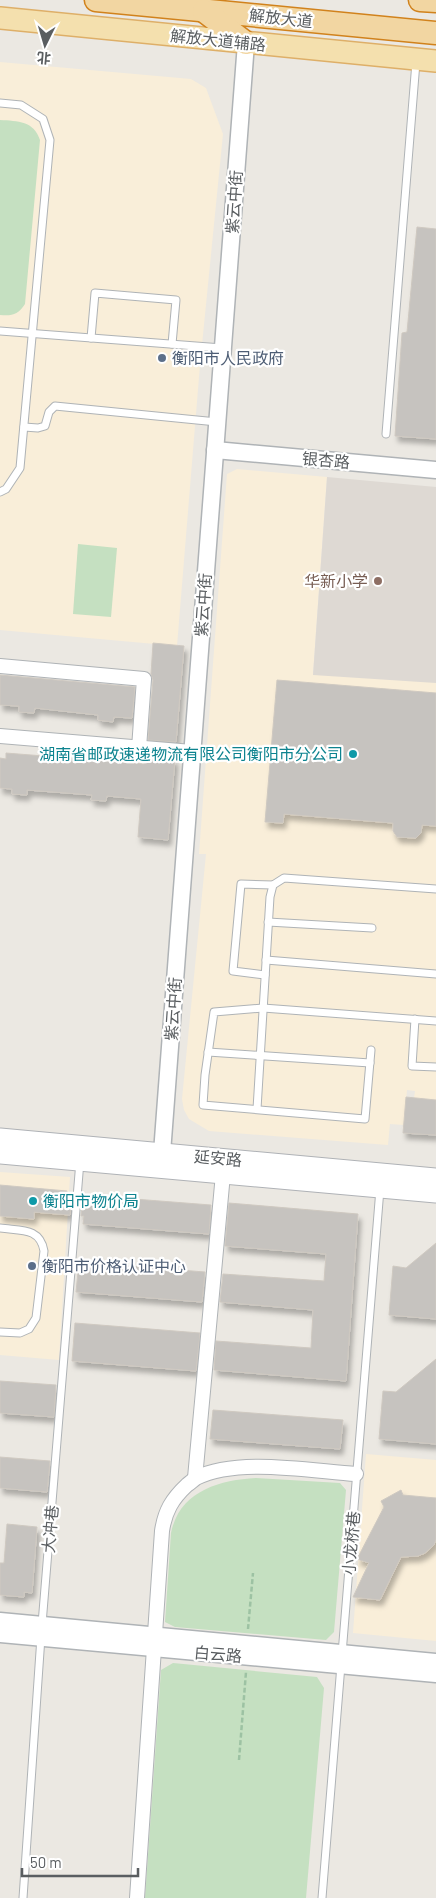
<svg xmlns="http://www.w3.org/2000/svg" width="436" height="1898" viewBox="0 0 436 1898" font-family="Barlow,'Noto Sans SC',sans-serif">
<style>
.commercial{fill:#f9eed9}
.education{fill:#ded9d3}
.green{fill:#c5e0c1}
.building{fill:#c6c3bf;stroke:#cfc9c1;filter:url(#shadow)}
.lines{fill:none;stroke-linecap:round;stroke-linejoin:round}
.service-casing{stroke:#afb3b6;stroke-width:9}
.minor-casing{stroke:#afb3b6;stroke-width:16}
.tertiary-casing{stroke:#afb3b6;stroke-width:19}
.secondary-casing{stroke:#afb2b6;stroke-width:21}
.primary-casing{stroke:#deaf68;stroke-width:24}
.trunk-casing{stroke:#d1821c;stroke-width:25}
.path{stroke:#9dc2a3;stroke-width:2.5;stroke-dasharray:5 2.5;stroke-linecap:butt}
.service{stroke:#fff;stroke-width:7}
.minor{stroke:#fff;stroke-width:14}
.tertiary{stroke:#fff;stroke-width:16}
.secondary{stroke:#fff;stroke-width:19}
.primary{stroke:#f4e0ae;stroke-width:21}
.trunk{stroke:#f2d6a2;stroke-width:22}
.service-dot{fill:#5c6f8a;stroke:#fff;stroke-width:2}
.education-dot{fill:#8d6e63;stroke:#fff;stroke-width:2}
.culture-dot{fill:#0f9aa8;stroke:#fff;stroke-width:2}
.labels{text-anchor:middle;stroke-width:4.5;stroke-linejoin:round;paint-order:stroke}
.street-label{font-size:16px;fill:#5a5e61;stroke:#fff}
.service-label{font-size:16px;fill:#4e5e75;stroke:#fff;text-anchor:start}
.education-label{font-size:16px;fill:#785e54;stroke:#fff;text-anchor:end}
.culture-label{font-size:16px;fill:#0d838f;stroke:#fff;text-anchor:end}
</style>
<defs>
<filter id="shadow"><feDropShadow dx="3" dy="5.5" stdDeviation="2.5" flood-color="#0004"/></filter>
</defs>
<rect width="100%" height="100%" fill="#ebe8e2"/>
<g class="commercial">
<path d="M0,62L191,79L206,88L223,134L200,365L177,646L0,630Z"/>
<path d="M237,469L327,477L313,674L436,682V1100L414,1098L415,1091L407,1090L404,1125L390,1124L388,1145L209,1131L189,1119L184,1110L182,1099L206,854H199L227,474Z"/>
<path d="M0,1172L70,1177L59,1360L0,1355Z"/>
<path d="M366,1454L436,1460V1641L353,1633Z"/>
</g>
<path class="education" d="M327,477L436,487V683L313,675Z"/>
<g class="green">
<path d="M0,120C18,121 34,121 40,140L25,304C18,315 12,316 0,315Z"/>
<path d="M78,544L117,548L111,617L73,614Z"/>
<path d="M256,1478L340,1483L346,1490L334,1632L326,1640L175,1627L165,1622L171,1533C179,1492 218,1480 256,1478Z"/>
<path d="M173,1663L317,1677L324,1688L306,1898H145L161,1670Z"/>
</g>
<g class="building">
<path d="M417,227L436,229V439L395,436L402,333L407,332Z"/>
<path d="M153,643L184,646L176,742L148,740L153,680L151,674Z"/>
<path d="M0,675L135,687L132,718L114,717L113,722L98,720V715L35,708L34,713L19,712V706L0,705Z"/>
<path d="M277,680L436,693V826L422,825L421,833L416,838L397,837L393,831V823L284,814L283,823L265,822Z"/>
<path d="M6,753L144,764V757L175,759L168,840L138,837L141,799L107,796L106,801L91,800L92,795L27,790V795L12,794V789L0,788V758L6,759Z"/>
<path d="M406,1097L436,1100V1135L403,1133Z"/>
<path d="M0,1185L67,1191V1193L72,1194L70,1215L34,1212V1219L0,1216Z"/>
<path d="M83,1195L211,1205L209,1234L83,1224L84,1216H81Z"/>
<path d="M229,1203L358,1214L346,1381L214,1370L216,1341L311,1348L313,1310L220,1302L223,1274L324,1281L326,1254L225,1246Z"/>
<path d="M436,1243V1319L389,1315L393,1266L406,1268Z"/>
<path d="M79,1262L205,1272L202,1302L76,1292Z"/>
<path d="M75,1323L200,1333L196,1371L72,1361Z"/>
<path d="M436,1359V1444L379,1439L383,1391L396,1392Z"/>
<path d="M0,1381L56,1385L54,1417L0,1413Z"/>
<path d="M213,1410L343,1420L340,1449L210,1439Z"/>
<path d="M0,1457L50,1461L47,1492L0,1488Z"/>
<path d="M401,1490L403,1495L436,1498V1539L434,1545L425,1553L418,1556L401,1557L380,1600L353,1597L369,1563L357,1559L384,1507L381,1501Z"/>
<path d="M7,1524L37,1527L32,1593L24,1592V1597L0,1595V1563H4Z"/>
</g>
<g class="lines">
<g class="service-casing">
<g id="service">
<path d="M0,103L21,105L43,119L50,140L20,468L6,489L0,492"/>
<path d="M0,331L222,348"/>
<path d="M91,338L95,293L176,300L172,344"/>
<path d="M24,427L38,428L45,426L49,412L55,406L217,422"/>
<path d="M386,434L416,62"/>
<path d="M268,922L372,928"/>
<path d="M266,960L436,974"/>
<path d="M265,975L233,971L241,884L273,885"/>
<path d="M415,1019L412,1066L436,1067"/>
<path d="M371,1050L365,1119L203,1105L205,1075L214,1012L263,1008L436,1021"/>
<path d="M208,1052L370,1063"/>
<path d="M257,1109L270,897L273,885L284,878L436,889"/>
<path d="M0,1228C20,1231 40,1227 44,1251L36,1318L29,1329L20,1333L0,1332"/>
<path d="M42,1624L80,1161"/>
<path d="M342,1654L380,1189"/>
<path d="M23,1898L41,1637"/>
<path d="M322,1898L341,1665"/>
</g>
</g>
<g class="minor-casing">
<g id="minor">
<path d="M0,666L144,679L139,748"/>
<path d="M0,736L192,752"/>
<path d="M195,1478L223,1174"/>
<path d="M137,1898L162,1531C165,1511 172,1499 187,1485C190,1483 193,1480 196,1478C237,1457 311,1471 356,1474"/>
</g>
</g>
<g class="tertiary-casing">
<g id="tertiary">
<path d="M215,450L436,470"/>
<path d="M161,1166L246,43"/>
<path d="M0,1621L436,1662"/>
<path d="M0,1634L436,1674"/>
</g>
</g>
<g class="secondary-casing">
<g id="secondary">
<path d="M0,1138L436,1178"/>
<path d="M0,1154L436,1193"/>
</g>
</g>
<g class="primary-casing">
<path id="primary" d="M0,18L436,61"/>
</g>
<g class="trunk-casing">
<g id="trunk">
<path d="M96,0L436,33"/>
<path d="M420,0L436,1"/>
<path d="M204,11L246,43"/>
</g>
</g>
<g class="path">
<path d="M248,1629L253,1573"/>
<path d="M239,1760L246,1672"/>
</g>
<use href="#service" class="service"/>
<use href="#minor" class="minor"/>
<use href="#tertiary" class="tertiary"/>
<use href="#secondary" class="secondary"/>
<use href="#primary" class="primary"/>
<use href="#trunk" class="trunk"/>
</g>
<g class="service-dot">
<circle cx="162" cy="358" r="5"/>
<circle cx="32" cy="1266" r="5"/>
</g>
<circle class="education-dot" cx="378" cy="581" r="5"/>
<g class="culture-dot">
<circle cx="353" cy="754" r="5"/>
<circle cx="33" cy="1201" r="5"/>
</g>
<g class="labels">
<g class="street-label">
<text transform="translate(281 18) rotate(6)" y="6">解放大道</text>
<text transform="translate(218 40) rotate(6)" y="6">解放大道辅路</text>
<text transform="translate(234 202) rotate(-86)" y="6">紫云中街</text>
<text transform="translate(326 460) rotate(5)" y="6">银杏路</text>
<text transform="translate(203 605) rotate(-86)" y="6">紫云中街</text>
<text transform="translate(173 1009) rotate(-86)" y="6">紫云中街</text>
<text transform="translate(218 1158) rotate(5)" y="6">延安路</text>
<text transform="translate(50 1529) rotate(-85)" y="6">大冲巷</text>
<text transform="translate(351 1543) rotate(-85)" y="6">小龙桥巷</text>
<text transform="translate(218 1654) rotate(5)" y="6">白云路</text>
</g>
<g class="service-label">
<text x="172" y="364">衡阳市人民政府</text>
<text x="42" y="1272">衡阳市价格认证中心</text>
</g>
<g class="education-label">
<text x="368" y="587">华新小学</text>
</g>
<g class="culture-label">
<text x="343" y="760">湖南省邮政速递物流有限公司衡阳市分公司</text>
<text x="43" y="1207" text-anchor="start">衡阳市物价局</text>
</g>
</g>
<g transform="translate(45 45) rotate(185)" stroke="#ffffff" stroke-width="4" paint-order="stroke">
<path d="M0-4L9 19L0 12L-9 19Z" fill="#5a5e61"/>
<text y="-8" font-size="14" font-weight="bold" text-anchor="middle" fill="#5a5e61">北</text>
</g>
<path d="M22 1868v8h116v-8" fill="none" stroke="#5a5e61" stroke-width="2.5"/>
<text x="30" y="1868" font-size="15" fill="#5a5e61" stroke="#ffffff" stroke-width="4" paint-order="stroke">50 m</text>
</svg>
